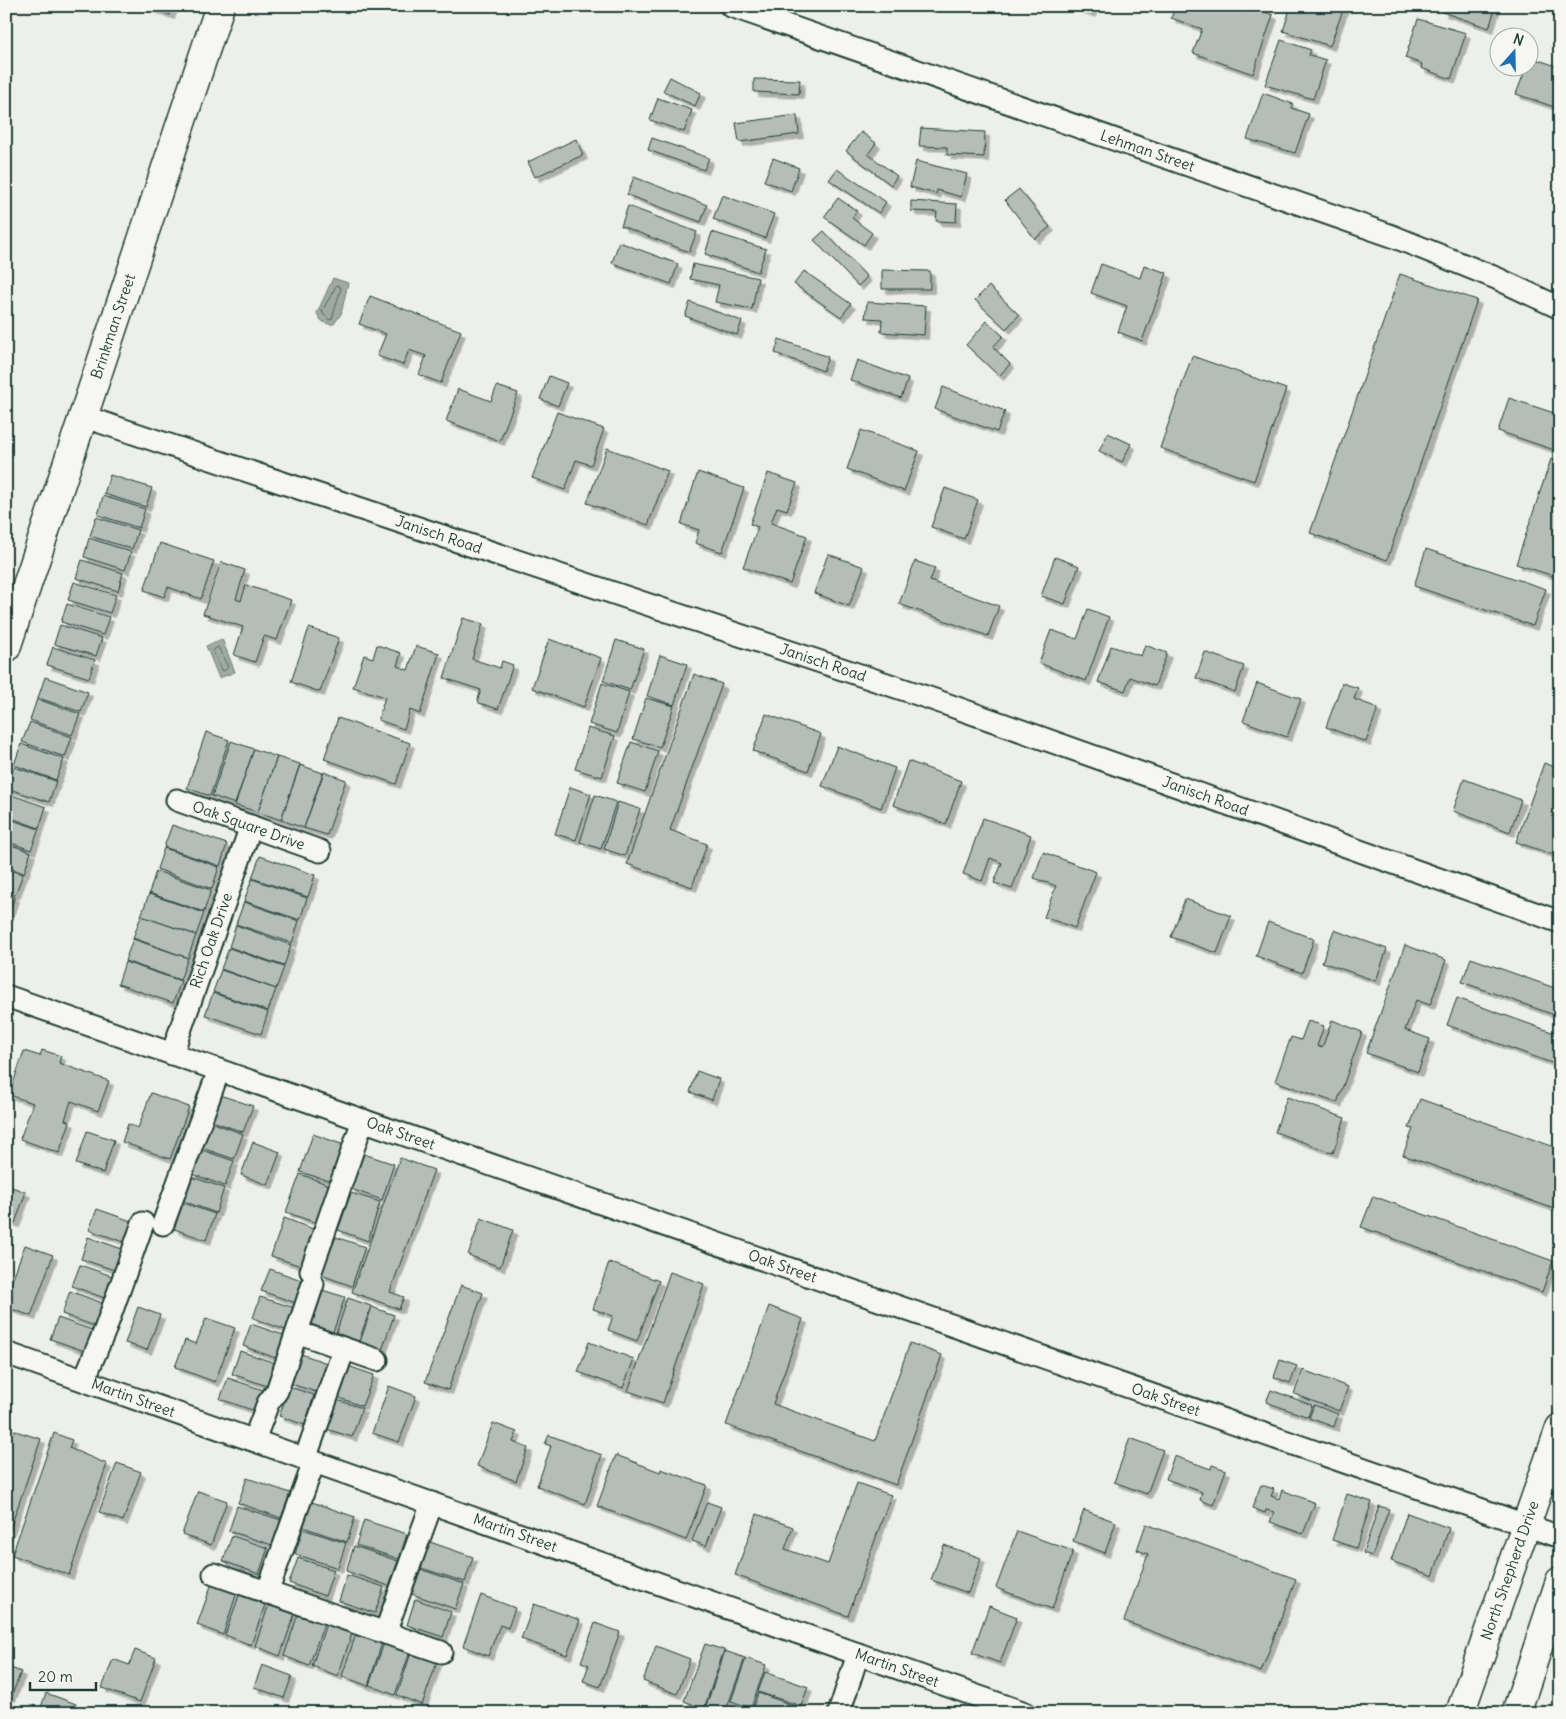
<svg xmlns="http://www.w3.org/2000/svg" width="1566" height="1719" viewBox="0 0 1566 1719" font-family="Delius,sans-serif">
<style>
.water{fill:#9faaa4;stroke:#6c7e77}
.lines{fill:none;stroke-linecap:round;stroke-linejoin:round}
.shore{stroke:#526961;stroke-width:1}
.building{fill:#b4bdb8;stroke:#1f3d34;filter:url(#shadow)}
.street-casing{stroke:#1f3d34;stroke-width:25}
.secondary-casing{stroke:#1f3d34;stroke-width:31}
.primary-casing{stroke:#1f3d34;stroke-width:31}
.street{stroke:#f6f6f2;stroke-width:21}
.secondary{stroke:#f6f6f2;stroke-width:28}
.primary{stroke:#f6f6f2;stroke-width:28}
.labels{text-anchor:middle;stroke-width:4.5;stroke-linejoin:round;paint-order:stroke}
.street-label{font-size:15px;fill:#1f3d34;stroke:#f6f6f2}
</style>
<defs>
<filter id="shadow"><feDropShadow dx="4.5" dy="4.5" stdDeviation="0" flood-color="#0004"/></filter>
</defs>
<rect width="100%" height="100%" fill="#edefea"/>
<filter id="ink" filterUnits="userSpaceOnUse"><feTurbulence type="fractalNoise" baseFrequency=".02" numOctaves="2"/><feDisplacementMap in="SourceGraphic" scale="10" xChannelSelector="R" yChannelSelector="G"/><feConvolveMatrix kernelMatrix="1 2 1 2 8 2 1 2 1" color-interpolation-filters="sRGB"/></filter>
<g filter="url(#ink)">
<g class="water">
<path d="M333,278L348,283L341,314L334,324C325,325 320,321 317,313Z"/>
<path d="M222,639L235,672L219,678L206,646Z"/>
</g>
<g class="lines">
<g class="shore">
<path d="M337,285L341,288L332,319L329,320L322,312Z"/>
<path d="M218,647L228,667L224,671L221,670L213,651Z"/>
</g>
</g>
<g class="building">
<path d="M145,6H173L170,15Z"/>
<path d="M1072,6H1093L1091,13Z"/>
<path d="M1176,6H1224L1241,12L1244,6H1248L1273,15L1253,74L1193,53L1202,29L1171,18Z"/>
<path d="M1291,6L1344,7L1330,46L1283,31Z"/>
<path d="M1444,6H1496L1489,28L1442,12Z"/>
<path d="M1418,19L1466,33L1451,79L1421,68L1422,64L1405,58Z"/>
<path d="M1281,40L1311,50L1309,55L1326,60L1313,99L1265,85Z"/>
<path d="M1560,56V109L1516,94L1526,68H1528L1530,57L1556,66Z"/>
<path d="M670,77L701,93L695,106L663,91Z"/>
<path d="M754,79L800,80L799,94L754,92Z"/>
<path d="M1263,93L1293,104L1291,108L1309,114L1295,153L1247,139Z"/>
<path d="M658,98L692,110L684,132L650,120Z"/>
<path d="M797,115L799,134L739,142L736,123Z"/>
<path d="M921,128L985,132L984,157L947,155V147L919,146Z"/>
<path d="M861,132L876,143L868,154L897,176L891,185L846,151Z"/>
<path d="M652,138L709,158L704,170L648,150Z"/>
<path d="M576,139L583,155L535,177L528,162Z"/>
<path d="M773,158L799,168L791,191L764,181Z"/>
<path d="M916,161L967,174L961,197L937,190L936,194L910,187Z"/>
<path d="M837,169L886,202L879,213L829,180Z"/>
<path d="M634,177L707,205L701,222L627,195Z"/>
<path d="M1019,189L1050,227L1035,239L1005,200Z"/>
<path d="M722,195L774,214L765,238L713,219Z"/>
<path d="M838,198L857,211L852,218L872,233L864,245L824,217Z"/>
<path d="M911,201L957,204L956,222L936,221L937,212L911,211Z"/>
<path d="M628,206L697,232L689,252L621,226Z"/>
<path d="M824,231L867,277L858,286L814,240Z"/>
<path d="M712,232L766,249L758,272L705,254Z"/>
<path d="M619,242L678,264L671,284L612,263Z"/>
<path d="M693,264L758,278L752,309L715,302L719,285L690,279Z"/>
<path d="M1101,264L1140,278L1144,265L1167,273L1142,341L1118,332L1127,306L1091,293Z"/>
<path d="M882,270L930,271V289H882Z"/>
<path d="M804,271L851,304L841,317L794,284Z"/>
<path d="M1400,274L1477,300L1387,560L1310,533Z"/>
<path d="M989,286L1019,315L1006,329L975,300Z"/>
<path d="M370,296L461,331L441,383L419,375L426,356L409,350L403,365L377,356L386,334L359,324Z"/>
<path d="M690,302L742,321L737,335L685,316Z"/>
<path d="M867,302L926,306L924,335L881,332L882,319L865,318Z"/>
<path d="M987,321L1003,336L993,347L1010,364L999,376L966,345Z"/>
<path d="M779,339L828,357L823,371L775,353Z"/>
<path d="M1192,356L1286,389L1254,481L1160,448Z"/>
<path d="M857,360L908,379L901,398L850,380Z"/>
<path d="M549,376L567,383L558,406L540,399Z"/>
<path d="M497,386L518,393L500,441L446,421L458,389L491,401Z"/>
<path d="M943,387L1005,411L997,432L935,409Z"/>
<path d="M1509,398L1560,415V452L1498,431Z"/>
<path d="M557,412L604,429L591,465L576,460L565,490L532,478Z"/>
<path d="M861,430L919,451L904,491L847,469Z"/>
<path d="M1108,433L1131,444L1122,462L1099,451Z"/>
<path d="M607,448L668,471L648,525L587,503Z"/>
<path d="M1551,459L1560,462V578L1516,564Z"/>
<path d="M698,472L744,488L722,552L695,543L699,530L681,524Z"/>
<path d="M768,473L797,483L787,510L777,507L771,523L807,536L790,584L743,567L758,527L750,524Z"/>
<path d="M110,475L152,488L146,507L104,494Z"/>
<path d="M945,488L978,500L964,539L931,527Z"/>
<path d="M103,496L145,509L139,528L98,515Z"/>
<path d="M96,517L138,530L132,549L90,536Z"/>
<path d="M89,538L131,552L125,570L84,557Z"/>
<path d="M160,543L214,561L201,599L168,587L164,597L144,590Z"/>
<path d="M1426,549L1546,589L1533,626L1414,586Z"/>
<path d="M828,554L864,567L849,606L814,593Z"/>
<path d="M1055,557L1079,566L1065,604L1041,596Z"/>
<path d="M82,560L123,573L118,591L76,578Z"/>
<path d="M915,561L935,568L930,581L999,606L988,636L899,604Z"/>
<path d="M221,562L245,570L236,599L241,601L246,585L291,600L277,640L264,636L255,662L234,655L243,627L203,614Z"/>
<path d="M74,582L116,595L110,613L68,600Z"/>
<path d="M67,604L109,617L103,635L61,622Z"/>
<path d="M1088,609L1109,617L1086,681L1039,663L1051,630L1077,639Z"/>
<path d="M463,618L483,624L472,659L500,668L502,661L513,665L498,709L479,703L478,699L481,690L444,678Z"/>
<path d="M60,625L102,638L96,656L54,644Z"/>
<path d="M309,628L339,638L320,692L291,682Z"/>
<path d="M549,639L601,658L584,707L532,688Z"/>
<path d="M616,640L644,649L630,690L603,681Z"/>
<path d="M377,645L401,653L397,666L408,670L416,646L439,653L420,714L410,710L404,729L378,720L385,697L353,687L364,655L373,658Z"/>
<path d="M1145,645L1167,653L1155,686L1130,677L1125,691L1098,682L1111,646L1141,656Z"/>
<path d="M53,647L95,660L89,678L47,665Z"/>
<path d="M1205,652L1244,666L1235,692L1196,678Z"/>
<path d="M660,655L687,664L674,705L647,696Z"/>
<path d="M694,674L722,684L670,830L707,844L692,887L627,864Z"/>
<path d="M45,677L88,692L81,712L38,698Z"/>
<path d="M602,683L629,692L617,733L589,724Z"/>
<path d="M1257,683L1301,699L1287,737L1243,721Z"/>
<path d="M1342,683L1358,688L1354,699L1378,708L1366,742L1326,727Z"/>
<path d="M646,698L674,706L660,747L633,739Z"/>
<path d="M37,699L80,714L72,735L30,720Z"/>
<path d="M766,714L821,734L808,771L753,751Z"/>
<path d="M338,718L410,743L396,784L324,759Z"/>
<path d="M30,722L72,737L65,757L22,742Z"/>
<path d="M588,728L615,736L602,777L575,769Z"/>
<path d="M206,732L229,740L210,796L187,788Z"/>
<path d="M231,741L254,749L235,804L212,796Z"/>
<path d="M631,742L658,751L645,792L617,783Z"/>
<path d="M21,744L64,759L56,780L14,765Z"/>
<path d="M837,746L895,768L881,808L822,786Z"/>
<path d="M254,749L277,757L258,812L235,805Z"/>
<path d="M277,757L300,764L281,820L258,812Z"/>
<path d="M908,761L961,781L946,824L893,805Z"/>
<path d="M1544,763L1560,769V857L1516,842Z"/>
<path d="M300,765L323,773L304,828L281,820Z"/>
<path d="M14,767L56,781L49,802L6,788Z"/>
<path d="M324,772L346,780L327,835L304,828Z"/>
<path d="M1464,779L1521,800L1510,832L1453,811Z"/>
<path d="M570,787L591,794L576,840L555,834Z"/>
<path d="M6,793L46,807L39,828L6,816Z"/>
<path d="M595,795L616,802L601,849L580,842Z"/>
<path d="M618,802L640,809L625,856L604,849Z"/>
<path d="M6,818L39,829L31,850L6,841Z"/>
<path d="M983,818L1031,835L1012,889L994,883L1002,863L990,858L982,881L963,874Z"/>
<path d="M172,825L227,844L220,866L164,847Z"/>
<path d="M6,843L31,852L24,873L6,867Z"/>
<path d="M164,848L219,867L212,889L157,869Z"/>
<path d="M1043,852L1096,872L1075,928L1044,917L1056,886L1034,878Z"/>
<path d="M260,856L315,875L308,897L252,878Z"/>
<path d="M6,869L23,874L15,895L6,892Z"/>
<path d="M156,871L211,890L204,912L149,893Z"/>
<path d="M252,879L307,898L300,920L244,901Z"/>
<path d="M6,894L15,897L7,918L6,917Z"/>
<path d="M149,894L204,913L196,935L141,916Z"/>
<path d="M1185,899L1231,916L1217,953L1171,937Z"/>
<path d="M244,902L299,921L292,943L236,924Z"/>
<path d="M141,916L196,935L188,958L133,938Z"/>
<path d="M1268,922L1314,939L1302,973L1256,956Z"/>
<path d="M236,925L291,945L284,966L229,947Z"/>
<path d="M1334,930L1387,949L1376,981L1322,962Z"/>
<path d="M133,939L188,958L180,980L125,961Z"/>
<path d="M1405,945L1446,960L1430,1005L1416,1000L1405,1030L1430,1039L1418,1072L1366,1053Z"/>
<path d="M229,948L284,967L276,989L221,969Z"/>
<path d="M1471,958L1560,990V1017L1462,982Z"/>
<path d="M125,962L181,981L173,1003L118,984Z"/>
<path d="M221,970L276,989L268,1011L213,992Z"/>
<path d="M213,993L268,1012L261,1034L205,1015Z"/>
<path d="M1457,998L1560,1035V1066L1447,1025Z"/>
<path d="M1332,1020L1362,1032L1337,1103L1275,1081L1291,1037L1301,1040L1308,1021L1324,1026L1317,1046L1322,1048Z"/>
<path d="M42,1050L61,1056L59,1063L109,1081L98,1111L71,1101L65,1120L70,1122L59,1153L20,1139L33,1103L9,1095L24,1051L40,1056Z"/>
<path d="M697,1071L719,1079L712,1100L690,1092Z"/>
<path d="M151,1093L189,1107L170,1159L122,1142L128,1124L138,1128Z"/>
<path d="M220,1095L253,1106L243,1132L212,1121Z"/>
<path d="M1287,1097L1345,1118L1333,1153L1275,1132Z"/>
<path d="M1420,1099L1560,1149V1211L1403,1155L1413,1129L1409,1128Z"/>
<path d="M211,1122L243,1134L234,1159L202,1148Z"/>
<path d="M87,1131L114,1140L103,1173L76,1164Z"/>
<path d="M313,1134L344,1145L330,1181L300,1172Z"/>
<path d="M253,1142L280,1152L268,1185L241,1175Z"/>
<path d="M202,1150L234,1161L225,1186L192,1174Z"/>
<path d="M364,1154L394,1164L382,1200L351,1189Z"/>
<path d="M400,1158L434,1170L390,1292L404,1297L399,1309L352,1292Z"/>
<path d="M300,1174L329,1185L316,1223L286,1212Z"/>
<path d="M192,1177L224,1188L216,1213L183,1201Z"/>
<path d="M6,1185L26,1192L15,1223L6,1220Z"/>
<path d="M351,1193L380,1202L368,1241L338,1230Z"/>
<path d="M1373,1196L1553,1261L1542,1292L1361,1227Z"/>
<path d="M183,1203L215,1214L206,1240L174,1229Z"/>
<path d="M97,1209L134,1222L127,1243L89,1230Z"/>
<path d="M284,1218L313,1229L301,1266L271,1256Z"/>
<path d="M481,1218L513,1230L500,1267L468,1255Z"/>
<path d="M88,1237L125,1250L117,1271L81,1259Z"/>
<path d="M336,1237L365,1247L352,1286L321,1275Z"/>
<path d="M25,1245L53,1255L31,1316L6,1307V1297Z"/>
<path d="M609,1262L659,1281L637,1341L608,1330L613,1316L593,1309Z"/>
<path d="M80,1265L115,1277L107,1299L72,1286Z"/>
<path d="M270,1269L304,1281L296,1303L261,1291Z"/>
<path d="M670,1272L704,1284L663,1403L628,1391Z"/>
<path d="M461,1285L483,1293L448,1390L425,1382Z"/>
<path d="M322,1290L345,1297L333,1332L311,1324Z"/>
<path d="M70,1291L105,1304L97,1327L62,1314Z"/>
<path d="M260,1297L295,1308L288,1331L253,1318Z"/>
<path d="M348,1298L371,1306L359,1341L336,1333Z"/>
<path d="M769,1306L803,1319L773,1404L875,1441L910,1343L942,1355L896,1485L726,1425Z"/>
<path d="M138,1307L160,1315L147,1350L125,1343Z"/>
<path d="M372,1307L394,1315L382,1350L360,1342Z"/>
<path d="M58,1318L92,1330L85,1351L50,1339Z"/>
<path d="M206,1318L235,1328L215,1382L175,1367L185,1340L196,1344Z"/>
<path d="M251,1324L286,1336L278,1359L243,1346Z"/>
<path d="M589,1342L634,1359L623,1388L578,1372Z"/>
<path d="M240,1351L275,1363L267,1386L232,1374Z"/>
<path d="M301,1354L327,1363L316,1392L291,1384Z"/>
<path d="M1280,1360L1297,1366L1290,1383L1274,1377Z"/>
<path d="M348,1366L374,1375L362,1406L337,1397Z"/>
<path d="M1303,1370L1348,1387L1339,1411L1294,1394Z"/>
<path d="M228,1378L263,1390L255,1411L220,1399Z"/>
<path d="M389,1386L416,1396L399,1442L372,1433Z"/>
<path d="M290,1387L314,1395L305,1425L279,1416Z"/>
<path d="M1271,1390L1312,1405L1308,1417L1266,1402Z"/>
<path d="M337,1400L362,1408L352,1437L326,1429Z"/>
<path d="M1314,1405L1338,1414L1334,1427L1309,1418Z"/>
<path d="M493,1423L517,1432L513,1442L528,1448L516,1481L477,1466Z"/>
<path d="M6,1428L41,1439L6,1541Z"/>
<path d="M54,1433L72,1440L69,1448L107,1464L69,1575L12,1555Z"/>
<path d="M549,1435L602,1455L585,1504L537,1486L551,1446L545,1444Z"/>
<path d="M1130,1438L1163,1450L1147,1494L1114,1482Z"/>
<path d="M616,1455L660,1472L661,1469L707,1485L686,1540L597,1506Z"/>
<path d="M1174,1456L1211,1469L1212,1465L1226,1470L1213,1505L1200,1500L1202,1492L1166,1479Z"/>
<path d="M117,1463L141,1472L123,1521L99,1512Z"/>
<path d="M247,1478L290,1493L281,1518L238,1503Z"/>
<path d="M857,1483L891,1495L848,1616L735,1575L757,1514L793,1527L785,1549L828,1564Z"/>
<path d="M1261,1485L1274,1489L1271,1496L1279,1499L1282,1490L1315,1503L1303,1534L1270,1522L1274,1512L1266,1510L1265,1513L1252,1508Z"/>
<path d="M198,1491L227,1501L211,1545L182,1534Z"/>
<path d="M1347,1494L1372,1502L1356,1548L1332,1540Z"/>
<path d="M312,1502L355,1517L347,1542L303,1527Z"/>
<path d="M707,1502L721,1507L706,1546L692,1541Z"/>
<path d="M237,1506L281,1520L272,1545L229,1531Z"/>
<path d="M1379,1506L1389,1509L1372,1556L1363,1553Z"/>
<path d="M1084,1510L1116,1522L1105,1553L1073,1541Z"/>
<path d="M1407,1513L1449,1528L1433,1576L1391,1561Z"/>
<path d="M364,1520L407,1534L399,1559L356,1545Z"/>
<path d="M1146,1524L1296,1579L1261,1672L1124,1621L1148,1554L1137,1550Z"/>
<path d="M303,1529L346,1543L338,1568L295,1554Z"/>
<path d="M1017,1531L1073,1551L1052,1609L996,1588Z"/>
<path d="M232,1536L268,1548L259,1574L223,1561Z"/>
<path d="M430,1542L473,1557L465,1582L421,1568Z"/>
<path d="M944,1545L981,1558L968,1593L931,1580Z"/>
<path d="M354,1546L398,1561L389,1586L346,1571Z"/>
<path d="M298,1558L334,1570L325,1596L289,1583Z"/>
<path d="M420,1569L464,1584L455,1609L412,1594Z"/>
<path d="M347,1575L384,1587L375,1613L339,1601Z"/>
<path d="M212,1583L237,1592L223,1635L197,1625Z"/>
<path d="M240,1593L266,1602L251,1645L225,1635Z"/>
<path d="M481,1595L515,1608L508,1628L500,1625L488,1656L463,1646Z"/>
<path d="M415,1599L451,1612L443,1637L407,1625Z"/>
<path d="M269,1604L295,1613L280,1656L255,1646Z"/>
<path d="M534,1604L580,1620L567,1655L521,1639Z"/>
<path d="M989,1606L1017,1617L1000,1663L972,1653Z"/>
<path d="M298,1614L324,1623L309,1666L284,1656Z"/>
<path d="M595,1623L620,1632L600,1687L583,1681L589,1665L581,1662Z"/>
<path d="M326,1624L352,1633L338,1676L312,1666Z"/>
<path d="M356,1634L382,1643L368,1686L342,1676Z"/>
<path d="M384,1643L410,1652L395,1695L369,1685Z"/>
<path d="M705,1644L724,1650L704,1709L684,1701Z"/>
<path d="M656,1646L690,1659L677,1694L643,1681Z"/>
<path d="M135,1650L156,1658L140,1702L102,1688L113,1659L129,1665Z"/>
<path d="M725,1651L745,1658L725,1713H715L705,1709Z"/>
<path d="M411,1653L437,1662L422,1705L397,1695Z"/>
<path d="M746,1658L766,1665L751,1708L731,1701Z"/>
<path d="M262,1665L292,1676L284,1698L254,1687Z"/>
<path d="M6,1666L21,1672L11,1697L6,1695Z"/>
<path d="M765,1672L808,1687L801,1706L758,1692Z"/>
<path d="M46,1693L76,1704L73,1713H39Z"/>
<path d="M758,1693L801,1708L800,1713H751Z"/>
</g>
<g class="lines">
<g class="street-casing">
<g id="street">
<path id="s1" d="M731,6L1392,236L1496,278L1560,308"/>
<path id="s2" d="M82,416L929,698L1560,922"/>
<path id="s3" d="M177,800L320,851"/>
<path id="s4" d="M6,996L1560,1537"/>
<path id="s5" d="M172,1054L251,826"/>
<path d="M163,1224L219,1070"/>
<path d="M311,1271L363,1120"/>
<path d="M308,1336L377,1360"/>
<path id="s6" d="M6,1353L1025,1713"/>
<path d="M84,1380L105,1330L143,1223"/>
<path d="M254,1440L268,1403L277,1391L313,1284"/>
<path d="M305,1459L344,1349"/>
<path d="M214,1574L441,1652"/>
<path d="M267,1593L314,1462"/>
<path d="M385,1633L432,1503"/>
<path d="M839,1713L858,1654"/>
</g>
</g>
<g class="secondary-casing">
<g id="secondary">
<path id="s7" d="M6,648L220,6"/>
</g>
</g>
<g class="primary-casing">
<g id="primary">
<path id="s8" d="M1460,1713L1560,1428"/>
<path d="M1516,1713L1560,1581"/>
</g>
</g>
<use href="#street" class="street"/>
<use href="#secondary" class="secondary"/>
<use href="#primary" class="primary"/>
</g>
</g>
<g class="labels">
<g class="street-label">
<text dy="5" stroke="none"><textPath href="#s1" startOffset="441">Lehman Street</textPath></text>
<text dy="5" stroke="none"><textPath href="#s7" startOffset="339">Brinkman Street</textPath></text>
<text dy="5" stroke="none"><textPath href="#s2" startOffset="376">Janisch Road</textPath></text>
<text dy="5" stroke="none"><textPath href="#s2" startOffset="781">Janisch Road</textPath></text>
<text dy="5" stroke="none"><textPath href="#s2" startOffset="1186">Janisch Road</textPath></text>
<text dy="5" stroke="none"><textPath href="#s3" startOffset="76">Oak Square Drive</textPath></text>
<text dy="5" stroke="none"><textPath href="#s5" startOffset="120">Rich Oak Drive</textPath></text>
<text dy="5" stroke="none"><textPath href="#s4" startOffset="418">Oak Street</textPath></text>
<text dy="5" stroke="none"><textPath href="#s4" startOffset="822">Oak Street</textPath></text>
<text dy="5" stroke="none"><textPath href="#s6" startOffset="135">Martin Street</textPath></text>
<text dy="5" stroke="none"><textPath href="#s4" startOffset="1228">Oak Street</textPath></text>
<text dy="5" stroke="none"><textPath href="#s6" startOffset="540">Martin Street</textPath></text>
<text dy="5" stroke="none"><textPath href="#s8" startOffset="151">North Shepherd Drive</textPath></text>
<text dy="5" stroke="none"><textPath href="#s6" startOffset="945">Martin Street</textPath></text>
</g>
</g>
<rect width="1566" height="1719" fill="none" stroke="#f6f6f2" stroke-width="25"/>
<rect x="12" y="12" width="1541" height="1694" fill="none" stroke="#1f3d34" stroke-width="2" filter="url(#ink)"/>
<g transform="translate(1514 52) rotate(20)"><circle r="24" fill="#f6f6f2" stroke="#a0aca6"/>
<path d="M0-4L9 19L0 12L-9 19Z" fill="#1f6fb2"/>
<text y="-8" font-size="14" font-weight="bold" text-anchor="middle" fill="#1f3d34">N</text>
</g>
<path d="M30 1682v8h66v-8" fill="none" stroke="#1f3d34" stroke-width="2.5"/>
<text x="38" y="1682" font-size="15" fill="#1f3d34" stroke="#f6f6f2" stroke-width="4" paint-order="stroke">20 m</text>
</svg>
